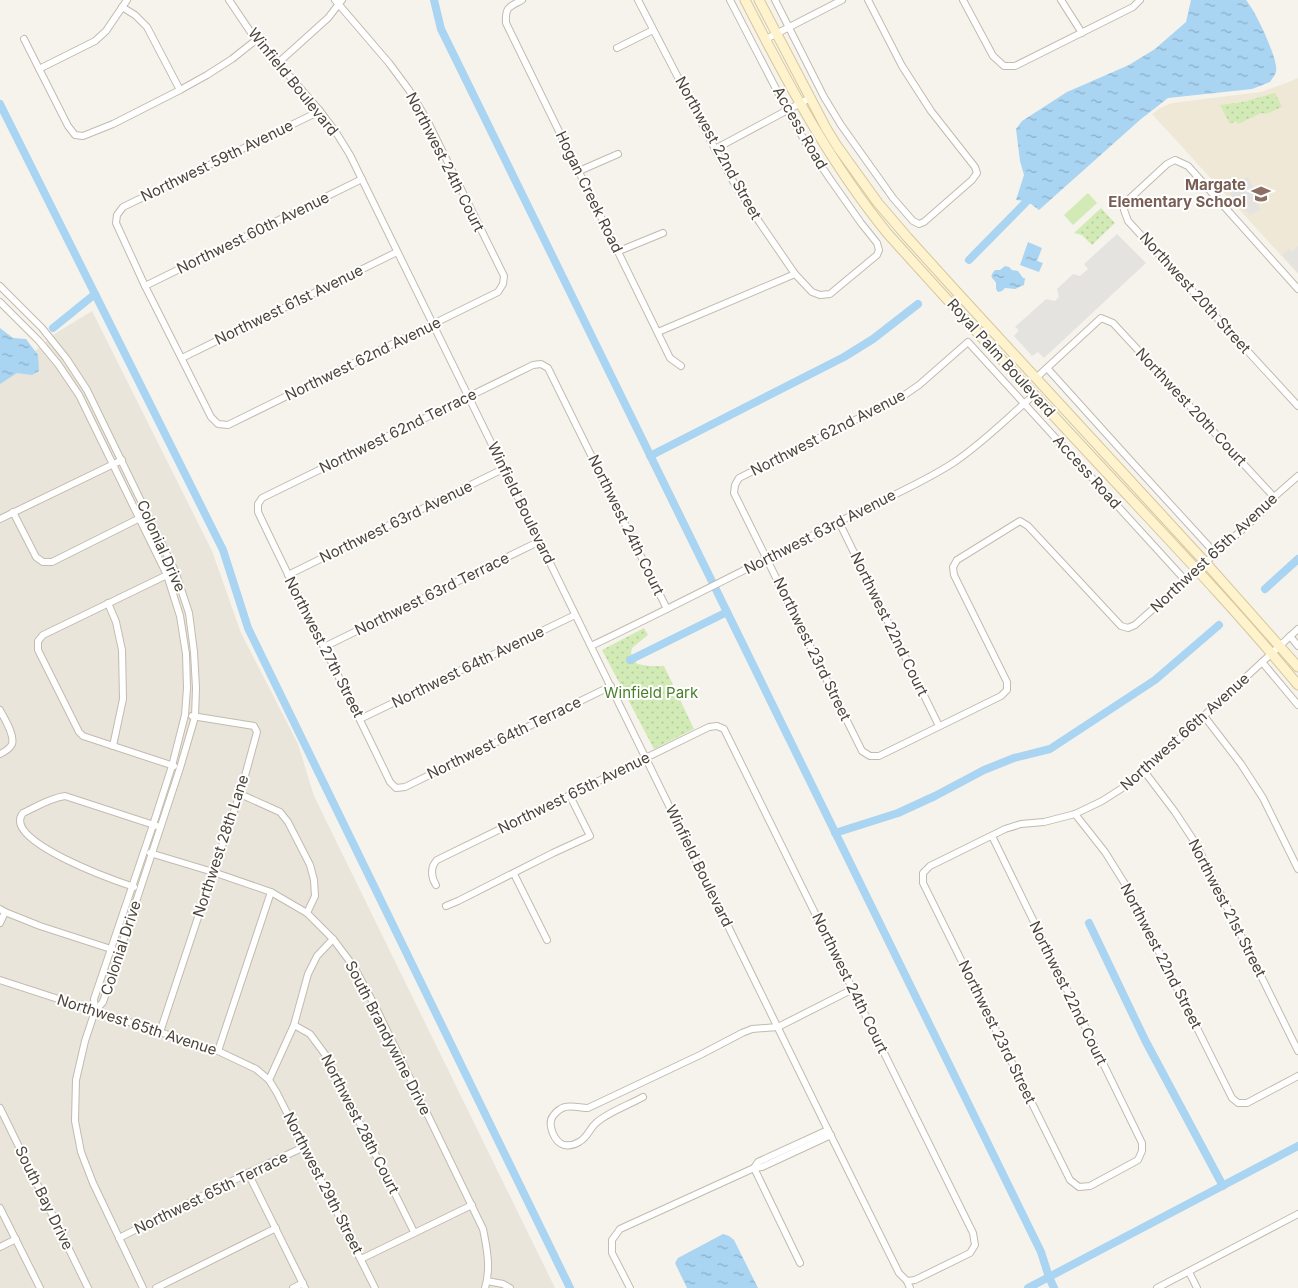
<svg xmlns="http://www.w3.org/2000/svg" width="1298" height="1288" viewBox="0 0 1298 1288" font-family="Inter,sans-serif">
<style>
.residential{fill:#eae5da}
.education{fill:#efe8d6}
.grass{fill:#d2eab5}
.park{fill:url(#park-dots)}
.parking{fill:#e5e3e0}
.water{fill:url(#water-ripples)}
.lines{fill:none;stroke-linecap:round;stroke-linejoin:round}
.canal{stroke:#a9d4f2;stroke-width:8}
.street-casing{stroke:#c2bbae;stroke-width:8}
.secondary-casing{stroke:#d6c79b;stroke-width:11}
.street{stroke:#fff;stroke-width:6}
.secondary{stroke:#fff3cd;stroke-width:9}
.labels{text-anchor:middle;stroke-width:4;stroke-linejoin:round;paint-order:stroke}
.street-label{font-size:15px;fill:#4b4439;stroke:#fff}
.education-label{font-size:15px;font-weight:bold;fill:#785e54;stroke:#fff;text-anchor:end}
.park-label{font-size:15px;fill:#4a7f2a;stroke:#fff}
</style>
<defs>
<pattern id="park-dots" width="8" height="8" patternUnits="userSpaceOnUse" patternTransform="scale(1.25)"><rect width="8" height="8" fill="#d2eab5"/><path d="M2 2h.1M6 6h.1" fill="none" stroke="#b6ca9c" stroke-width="1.8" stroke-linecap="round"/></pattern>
<pattern id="water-ripples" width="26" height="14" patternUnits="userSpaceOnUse" patternTransform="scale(1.25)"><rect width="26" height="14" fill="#a9d4f2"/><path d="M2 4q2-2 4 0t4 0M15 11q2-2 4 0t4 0" fill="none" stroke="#8caec5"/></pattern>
</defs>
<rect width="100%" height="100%" fill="#f6f3ec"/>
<path class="residential" d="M92,311L212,551L241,633L298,744L314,796L555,1288H0V381L56,333Z"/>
<path class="education" d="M1298,78V274L1152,114L1160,108L1172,103L1261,92L1289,82Z"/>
<path class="grass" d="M1088,193L1097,203L1073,225L1064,215Z"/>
<g class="park">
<path d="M1275,93L1282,107L1266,114L1261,113L1238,124L1236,121L1230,124L1220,105L1243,102Z"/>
<path d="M1101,208L1115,223L1092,245L1082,235L1074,233Z"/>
<path d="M644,628L648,635L632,648L631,653L637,664L649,666H664L694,729L654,749L602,650Z"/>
</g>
<g class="parking">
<path d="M1248,177L1260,202L1258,203L1261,210L1250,215L1231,195L1227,187Z"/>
<path d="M1117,234L1146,263L1044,358L1038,352L1032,356L1014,336L1019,330L1015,327L1046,299L1055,301L1059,297L1057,289L1073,274L1080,276L1088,269L1084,264Z"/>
<path d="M1298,246V273L1282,255L1289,249L1292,252Z"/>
</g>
<g class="water">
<path d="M1191,0H1246C1255,10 1279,60 1276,72C1275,75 1272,79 1270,82L1252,89L1168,98L1141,119L1039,210L1027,201L1016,200L1024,175L1020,161L1016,129L1022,121L1067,92L1129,65L1155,49L1186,22Z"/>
<path d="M1028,242L1042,248L1037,261L1043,263L1039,272L1020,265Z"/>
<path d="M1005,266L1009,267L1012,270L1018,271L1023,278H1025L1024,285L1015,289L1005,288L1002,291L998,292L996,289C996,289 996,284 996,283C993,277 988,278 995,270H1000Z"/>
<path d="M0,328L13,338L26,339L38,355L39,371L32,375L17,373L0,384Z"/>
<path d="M723,1234L729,1236L734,1240L758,1288H687L675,1263L678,1258Z"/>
</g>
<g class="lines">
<g class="canal">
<path d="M434,0L441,29L1041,1252L1049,1277L1054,1288"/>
<path d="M0,104L223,550L248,628L570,1288"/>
<path d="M969,260L1034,194"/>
<path d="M53,328L95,294"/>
<path d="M650,456L844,357L873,339L918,304"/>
<path d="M1265,589L1298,559"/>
<path d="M630,660L727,612"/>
<path d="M835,833L898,813L935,796L984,770L1014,758L1050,749L1155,680L1219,625"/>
<path d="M1089,923L1145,1040L1223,1186"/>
<path d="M1028,1288L1298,1146"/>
</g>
<g class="street-casing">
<g id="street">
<path d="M229,0L256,40L278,63L320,111L337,134L350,155L828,1130L899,1273L907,1281L910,1288"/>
<path d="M522,0C509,7 505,7 506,23L670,358L681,366"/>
<path d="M638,0L715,149L733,181L760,223L795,274L812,292L820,295L830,294L877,255L879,250L877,243L861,223L830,179L806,143L787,110L730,0"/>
<path d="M775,0L824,97L841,125L893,198L913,221L919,224L924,222L972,180L977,173L975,167L931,111L902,66L868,0"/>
<path d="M963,0L993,56L1004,66H1015L1133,7L1140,0"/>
<path d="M1061,0L1082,33"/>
<path d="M122,7L135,15L147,27L180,90"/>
<path d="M24,39L68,126L75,135L83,136L113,124L180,90L207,75L232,59L256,40"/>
<path d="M766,39L842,0"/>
<path d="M617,48L653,30"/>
<path d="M278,63L328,18L342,0"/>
<path d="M39,69L95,41L106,31L127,0"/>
<path d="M320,111L123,207L117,215L116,223L145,286L211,417L218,424L228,425L498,292L503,284L504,276L426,118L409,90L389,63L335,0"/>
<path d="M715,149L810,98"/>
<path d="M579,171L618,154"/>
<path d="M619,251L663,233"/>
<path d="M0,286L42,328L66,358L87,390L175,571L189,613L194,652L196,688L195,717L180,768L103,1002L95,1011L85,1041L76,1080L75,1121L81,1152L93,1183L143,1288"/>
<path d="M145,286L362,179"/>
<path d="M1298,289L1188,166L1175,160L1167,164L1126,202L1124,210L1128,221L1298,406"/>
<path d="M0,302L39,341L58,364L79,395L167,575L180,616L186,654L187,688L185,715L172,766L153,825L94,999L95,1011"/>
<path d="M658,332L795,274"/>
<path d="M182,358L397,252"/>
<path d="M1047,368L1130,460L1215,553"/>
<path d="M1036,378L1101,318L1113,323L1274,497"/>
<path d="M13,512L36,557L43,562H52L142,517"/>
<path d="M0,519L122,460"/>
<path d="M839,522L939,726"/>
<path d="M169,574L43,635L38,641V650L79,732L83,736L174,766"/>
<path d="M288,575L505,468"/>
<path d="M1185,580L968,342L919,385L903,396L739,478L735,485L734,493L862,751L870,756H879L1001,696L1007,690V682L954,575L953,567L957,560L1020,521L1028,526L1121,626L1128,628L1135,625L1262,512L1274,497L1298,476"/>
<path d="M108,603L116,622L122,650L123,699L113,746"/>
<path d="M1290,636L1298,646"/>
<path d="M591,646C673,607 754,565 835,524C874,503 916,487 953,463C983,443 1007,418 1034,395"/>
<path d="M324,647L540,541"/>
<path d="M1262,662L1298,705"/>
<path d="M611,686L405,787L396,788L390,782C347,692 301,603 258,512V504L262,498L533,365L541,364L548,368L667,609"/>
<path d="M0,710C4,718 15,735 12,744C10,749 4,752 0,754"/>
<path d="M1204,716L1241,764L1263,798L1298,869"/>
<path d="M360,719L575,615"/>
<path d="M1144,771L1175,812L1196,844L1298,1051"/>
<path d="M240,794L280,812L288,822L310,865L314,880L315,896L307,913"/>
<path d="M1075,814L1105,852L1125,884L1232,1098L1238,1103H1247L1298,1076"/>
<path d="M992,836L1142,1143V1151L1138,1160L1090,1186L1079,1187L1070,1180L923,883V873L930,866L1005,829L1021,824L1044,822L1075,814L1102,801L1124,787L1144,771L1298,629"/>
<path d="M150,853L213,872L271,892L307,913L333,939L354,967L376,1008L483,1229C487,1248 491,1269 485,1288"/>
<path d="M514,874L547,940"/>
<path d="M436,885C431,877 430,867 437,860L709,727L717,726L724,729L973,1233L975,1245L970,1253L915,1280L907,1281"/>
<path d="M134,887C119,882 0,841 23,813C36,807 50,798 65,796L157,826"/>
<path d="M446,906L458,901L553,853L590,836L570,796"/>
<path d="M0,909L5,912L40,926L114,950"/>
<path d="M0,923L5,912"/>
<path d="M0,980L218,1051L256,1069L269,1080L277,1093L375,1288"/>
<path d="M294,1025L310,1034L327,1057L414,1232"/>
<path d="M160,1032L213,872L240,794L257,732L254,726L192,716"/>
<path d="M218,1051L271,892"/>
<path d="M269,1080L294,1025L308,974L317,956L333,939"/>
<path d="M643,1097C629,1105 608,1112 596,1123C589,1129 588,1137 579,1142C574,1145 569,1146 564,1145C554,1142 547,1124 553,1116C556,1112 561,1108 565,1107C572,1105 581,1108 588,1108L700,1055L742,1033L752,1029L778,1027L853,989"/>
<path d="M0,1108L88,1288"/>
<path d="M754,1168L800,1263"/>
<path d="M754,1168L758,1162L828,1130"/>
<path d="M248,1173L305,1288"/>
<path d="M0,1208L40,1288"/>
<path d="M119,1238L248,1173L304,1147"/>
<path d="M0,1247L16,1239"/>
<path d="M361,1259L472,1205"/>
<path d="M1189,1272L1197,1288"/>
<path d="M487,1281L503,1284L510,1288"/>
<path d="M156,1288L276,1228"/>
<path d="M293,1288L303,1283"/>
<path d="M630,1288L612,1253V1240L620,1229L754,1168L762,1167L831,1135"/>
<path d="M1157,1288L1298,1214"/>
</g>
</g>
<g class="secondary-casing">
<g id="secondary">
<path d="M745,0C787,82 830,163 888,234C960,314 1032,393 1105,471C1171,542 1237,611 1298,685"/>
<path d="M759,0L826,128L837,146L878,203L908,238L955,290L1205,562L1298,667"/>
</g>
</g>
<use href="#street" class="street"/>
<use href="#secondary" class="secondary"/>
</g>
<defs>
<g id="school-bare" transform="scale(1.5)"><path d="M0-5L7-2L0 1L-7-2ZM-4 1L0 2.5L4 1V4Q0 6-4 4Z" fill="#8d6e63" stroke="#fff" stroke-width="2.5" paint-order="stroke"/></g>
</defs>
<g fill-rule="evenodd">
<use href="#school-bare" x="1261" y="194"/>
</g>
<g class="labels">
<g class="street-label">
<text transform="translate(293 82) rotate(51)" y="5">Winfield Boulevard</text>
<text transform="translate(800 128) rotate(60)" y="5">Access Road</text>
<text transform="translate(718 148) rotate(61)" y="5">Northwest 22nd Street</text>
<text transform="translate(217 161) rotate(-26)" y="5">Northwest 59th Avenue</text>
<text transform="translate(445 162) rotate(63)" y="5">Northwest 24th Court</text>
<text transform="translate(589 192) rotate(64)" y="5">Hogan Creek Road</text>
<text transform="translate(253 233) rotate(-26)" y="5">Northwest 60th Avenue</text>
<text transform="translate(1195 293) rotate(48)" y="5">Northwest 20th Street</text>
<text transform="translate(289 305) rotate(-26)" y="5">Northwest 61st Avenue</text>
<text transform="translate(1001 358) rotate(48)" y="5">Royal Palm Boulevard</text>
<text transform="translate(363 359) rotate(-26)" y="5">Northwest 62nd Avenue</text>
<text transform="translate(1191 407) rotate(47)" y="5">Northwest 20th Court</text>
<text transform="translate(398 431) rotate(-26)" y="5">Northwest 62nd Terrace</text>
<text transform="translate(828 433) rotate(-27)" y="5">Northwest 62nd Avenue</text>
<text transform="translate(1087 472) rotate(48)" y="5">Access Road</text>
<text transform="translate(521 503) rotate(64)" y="5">Winfield Boulevard</text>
<text transform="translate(396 522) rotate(-26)" y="5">Northwest 63rd Avenue</text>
<text transform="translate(626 525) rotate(64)" y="5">Northwest 24th Court</text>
<text transform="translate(820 532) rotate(-27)" y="5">Northwest 63rd Avenue</text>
<text transform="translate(161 546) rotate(66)" y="5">Colonial Drive</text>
<text transform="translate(1214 553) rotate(-43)" y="5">Northwest 65th Avenue</text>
<text transform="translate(432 594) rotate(-26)" y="5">Northwest 63rd Terrace</text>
<text transform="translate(889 624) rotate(64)" y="5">Northwest 22nd Court</text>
<text transform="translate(324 647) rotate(63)" y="5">Northwest 27th Street</text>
<text transform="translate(812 649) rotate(64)" y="5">Northwest 23rd Street</text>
<text transform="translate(468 667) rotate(-26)" y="5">Northwest 64th Avenue</text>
<text transform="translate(1185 732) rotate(-42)" y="5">Northwest 66th Avenue</text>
<text transform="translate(504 738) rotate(-26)" y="5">Northwest 64th Terrace</text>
<text transform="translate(574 793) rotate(-26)" y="5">Northwest 65th Avenue</text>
<text transform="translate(221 846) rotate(-72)" y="5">Northwest 28th Lane</text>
<text transform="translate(699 866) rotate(64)" y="5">Winfield Boulevard</text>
<text transform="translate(1227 908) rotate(63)" y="5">Northwest 21st Street</text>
<text transform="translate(121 948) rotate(-72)" y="5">Colonial Drive</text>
<text transform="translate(1161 956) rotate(63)" y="5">Northwest 22nd Street</text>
<text transform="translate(850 983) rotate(64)" y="5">Northwest 24th Court</text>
<text transform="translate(1068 993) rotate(64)" y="5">Northwest 22nd Court</text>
<text transform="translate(137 1025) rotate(18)" y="5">Northwest 65th Avenue</text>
<text transform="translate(997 1032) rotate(64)" y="5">Northwest 23rd Street</text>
<text transform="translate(388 1038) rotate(63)" y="5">South Brandywine Drive</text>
<text transform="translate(360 1124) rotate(63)" y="5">Northwest 28th Court</text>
<text transform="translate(323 1183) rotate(63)" y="5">Northwest 29th Street</text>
<text transform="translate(211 1193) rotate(-26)" y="5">Northwest 65th Terrace</text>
<text transform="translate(44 1198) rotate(64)" y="5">South Bay Drive</text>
</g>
<g class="education-label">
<text x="1246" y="190">Margate<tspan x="1246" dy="17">Elementary School</tspan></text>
</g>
<g class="park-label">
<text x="651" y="698">Winfield Park</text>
</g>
</g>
</svg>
